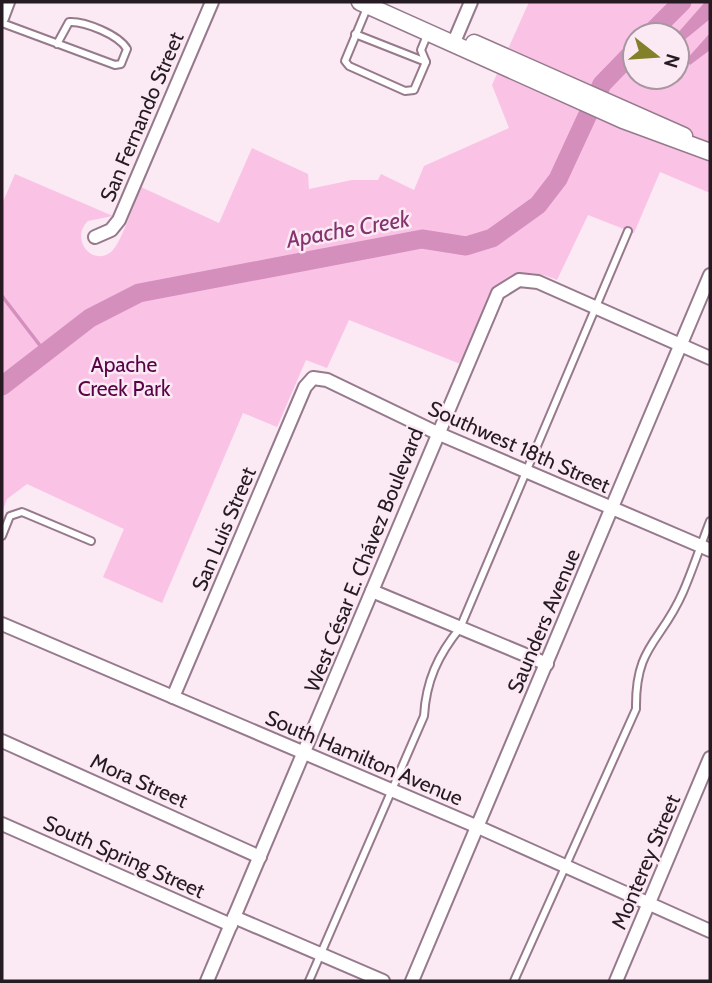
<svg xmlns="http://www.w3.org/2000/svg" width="712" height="983" viewBox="0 0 712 983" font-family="Cabin,sans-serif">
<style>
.green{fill:#fac3e6;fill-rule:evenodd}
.water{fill:#d48fbd}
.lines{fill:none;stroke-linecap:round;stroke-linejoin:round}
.stream{stroke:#d48fbd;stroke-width:3.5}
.river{stroke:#d48fbd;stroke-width:19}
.service-casing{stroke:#967a8c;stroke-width:10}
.minor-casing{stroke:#967a8c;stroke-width:16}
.tertiary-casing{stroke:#967a8c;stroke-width:19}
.service{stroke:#fff;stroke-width:6}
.minor{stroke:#fff;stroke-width:12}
.tertiary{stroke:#fff;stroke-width:16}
.labels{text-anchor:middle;stroke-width:5;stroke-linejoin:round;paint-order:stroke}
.street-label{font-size:21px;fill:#261b22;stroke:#fbe9f4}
.park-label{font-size:21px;fill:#590347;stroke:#fbe9f4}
.water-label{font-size:23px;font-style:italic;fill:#84336e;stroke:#fbe9f4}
</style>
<rect width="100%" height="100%" fill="#fbe9f4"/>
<path class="green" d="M529,2H710V193L660,172L634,233L588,215L557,280C492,252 483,318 463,365L349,320L327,368L306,360L277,427L243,413L162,603L103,577L124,529L27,484L7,499L2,512V204L15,174L113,216L88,221C70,238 91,267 111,252C121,244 135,201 141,187L219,223L252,148L308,174L309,189L352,180H378L381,174L414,190L424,166L509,128L492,85ZM635,35H677V77H635Z"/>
<g class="water">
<path d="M672,2H692L658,31L653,26Z"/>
<path d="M705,2H710V19L677,46L676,35Z"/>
<path d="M710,33V50L690,65L686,60Z"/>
</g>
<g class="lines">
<path class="stream" d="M2,296L45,352"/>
<g class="river">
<path d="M649,35L682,2"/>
<path d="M2,386L90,318L139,293L422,239L466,246L492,238L538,205L558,179L602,84L635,50"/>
</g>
<g class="service-casing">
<g id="service">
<path d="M367,8L345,61L349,66L405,91L414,90L426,62L421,50L428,33"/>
<path d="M2,23L115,65L121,64L127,49C119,35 85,21 69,22L57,44"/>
<path d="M355,34L426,62"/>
<path d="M2,536L10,516L22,512L91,541"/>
<path d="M309,981L424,716C426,681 438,655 460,628L628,231"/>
<path d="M514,981L636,709C635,645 661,643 683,592C693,569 701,544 710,521"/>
</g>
</g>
<g class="minor-casing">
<g id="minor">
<path d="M2,18L8,2"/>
<path d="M454,42L471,2"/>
<path d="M95,237L111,230L119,220L212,2"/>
<path d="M372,591L547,664"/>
<path d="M2,624L478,827L710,931"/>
<path d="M173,697L305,387L313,378L327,380L437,433L710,550"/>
<path d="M2,741L260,857"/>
<path d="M2,824L231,925"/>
<path d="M234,917L383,981"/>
<path d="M207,981L498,293L519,280L538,282L710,358"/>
<path d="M412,981L710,275"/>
<path d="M616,981L710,758"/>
</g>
</g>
<g class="tertiary-casing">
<g id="tertiary">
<path d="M360,2L623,120L710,152"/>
<path d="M474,43L684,136"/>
</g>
</g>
<use href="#service" class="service"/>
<use href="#minor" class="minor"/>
<use href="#tertiary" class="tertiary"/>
</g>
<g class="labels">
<g class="street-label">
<text transform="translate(142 117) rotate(-67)" y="7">San Fernando Street</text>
<text transform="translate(519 447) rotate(24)" y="7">Southwest 18th Street</text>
<text transform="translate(224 529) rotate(-67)" y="7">San Luis Street</text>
<text transform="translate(364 560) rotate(-68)" y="7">West César E. Chávez Boulevard</text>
<text transform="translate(544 621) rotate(-67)" y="7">Saunders Avenue</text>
<text transform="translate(364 758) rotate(23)" y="7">South Hamilton Avenue</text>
<text transform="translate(139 781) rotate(24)" y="7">Mora Street</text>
<text transform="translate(124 857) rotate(24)" y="7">South Spring Street</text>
<text transform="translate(646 862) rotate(-67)" y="7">Monterey Street</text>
</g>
<g class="park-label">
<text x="124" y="372">Apache<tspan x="124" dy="24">Creek Park</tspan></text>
</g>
<g class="water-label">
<text transform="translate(348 229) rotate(-10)" y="8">Apache Creek</text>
</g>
</g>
<rect width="712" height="983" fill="none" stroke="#261b22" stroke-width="7"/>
<g transform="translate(656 56) rotate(107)"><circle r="33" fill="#fbe9f4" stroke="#a697a0" stroke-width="2"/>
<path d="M0-5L12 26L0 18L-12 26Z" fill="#828029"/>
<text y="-10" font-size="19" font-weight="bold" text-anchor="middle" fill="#261b22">N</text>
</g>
</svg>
